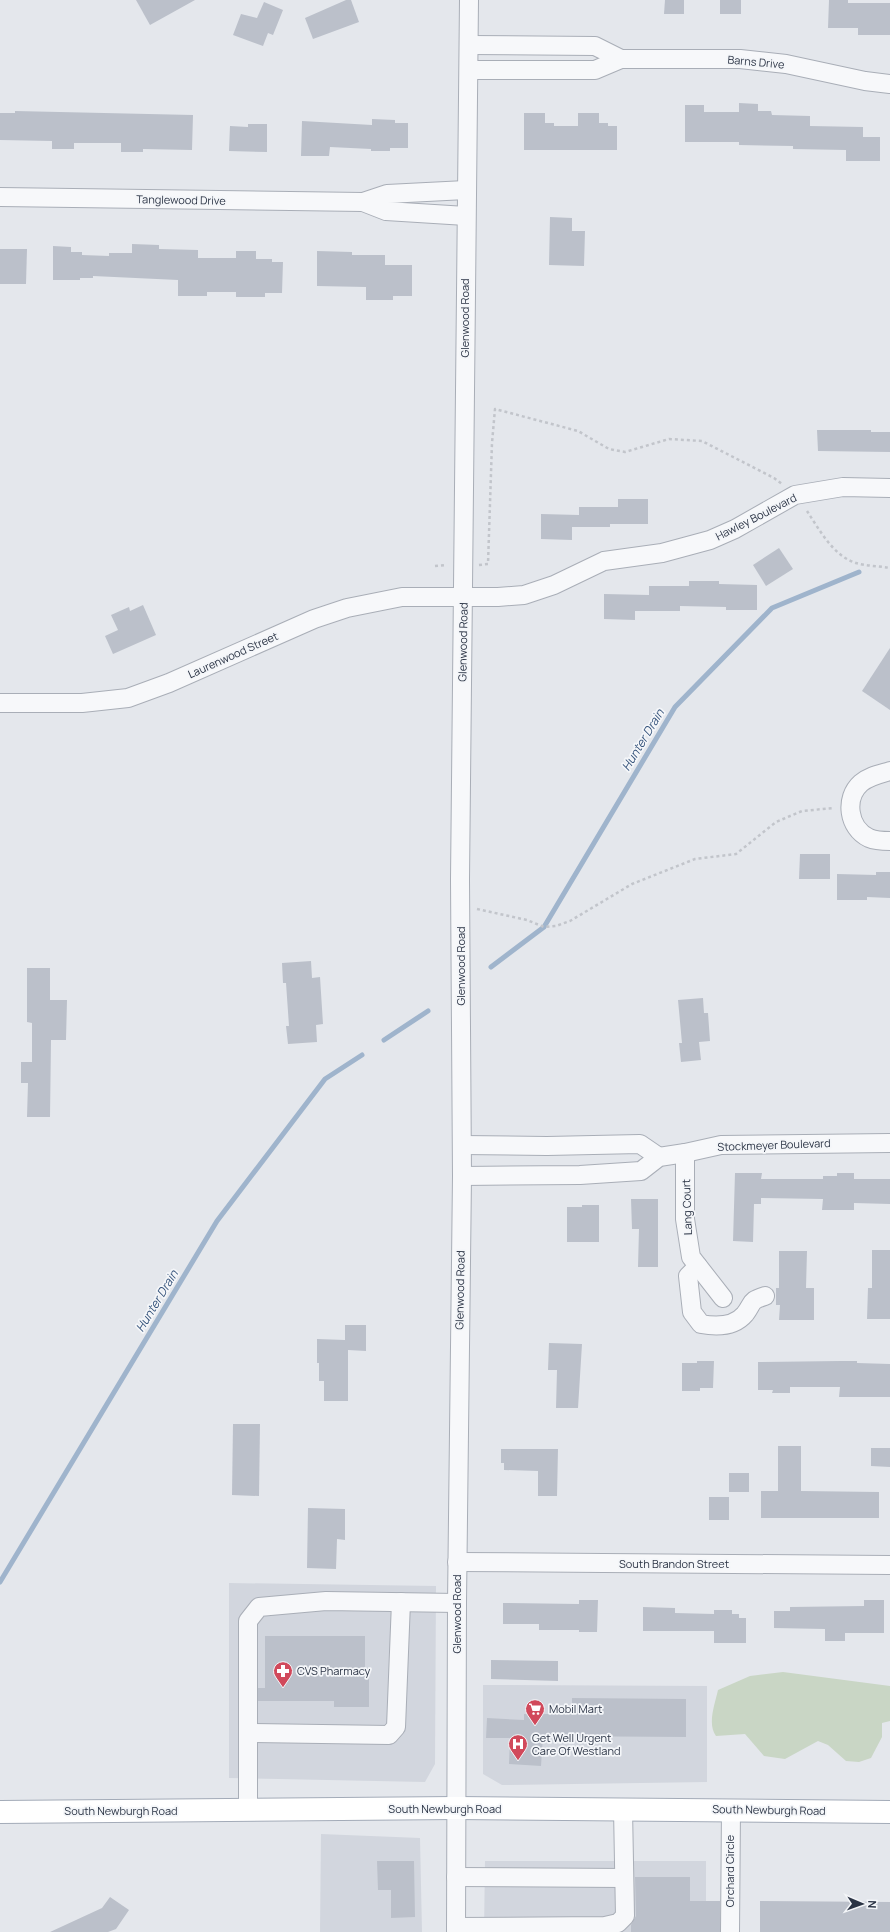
<svg xmlns="http://www.w3.org/2000/svg" width="890" height="1932" viewBox="0 0 890 1932" font-family="Manrope,sans-serif">
<style>
.built{fill:#d2d6de}
.green{fill:#c9d6c5}
.lines{fill:none;stroke-linecap:round;stroke-linejoin:round}
.stream{stroke:#9fb4cc;stroke-width:5}
.building{fill:#bbc0ca}
.minor-casing{stroke:#a9aeb7;stroke-width:20}
.major-casing{stroke:#a3abb8;stroke-width:24}
.path{stroke:#c2c5cb;stroke-width:2.5;stroke-dasharray:3 3;stroke-linecap:butt}
.minor{stroke:#f7f8fa;stroke-width:18}
.major{stroke:#fff;stroke-width:22}
.labels{text-anchor:middle;stroke-width:3.5;stroke-linejoin:round;paint-order:stroke}
.street-label{font-size:11px;fill:#2b3445;stroke:#f4f6f9}
.poi-label{font-size:11px;fill:#2b3445;stroke:#f4f6f9;text-anchor:start}
.water-label{font-size:12px;font-style:italic;fill:#34527a;stroke:#f4f6f9}
</style>
<rect width="100%" height="100%" fill="#e4e7ec"/>
<g class="built">
<path d="M229,1583L436,1586L435,1764L425,1782L229,1778Z"/>
<path d="M483,1685L707,1686V1782L502,1785L483,1774Z"/>
<path d="M321,1834L420,1838L422,1932H320Z"/>
<path d="M485,1861H706V1932H484Z"/>
</g>
<path class="green" d="M783,1672L890,1686V1721L882,1723V1737L871,1758L859,1762L846,1761L828,1745L818,1741L785,1759L764,1756L745,1734L716,1736C707,1724 715,1704 718,1690L750,1676Z"/>
<g class="lines">
<g class="stream">
<path d="M491,967L544,927L675,707L772,608L859,572"/>
<path d="M384,1040L428,1011"/>
<path d="M0,1582L217,1221L325,1079L362,1055"/>
</g>
</g>
<g class="building">
<path d="M136,0H195L150,25Z"/>
<path d="M346,0H351L359,22L313,39L305,18Z"/>
<path d="M665,0H684V14H664Z"/>
<rect x="720" y="0" width="21" height="14"/>
<path d="M829,0H848V3H890V35H858V28H828Z"/>
<path d="M264,2L283,10L273,35L268,33L263,46L233,35L241,14L257,18Z"/>
<path d="M739,103L758,104V111H771L772,115L810,116V126L863,127V137H880V161H846V150L793,149V146L739,145V142H685V105H704V112H739Z"/>
<path d="M15,111L193,115L192,150L143,149V152H121V143H74V149H52V141L0,140V113H15Z"/>
<path d="M524,113H545V123H554V126H578V113H599V123H608V126H617V150H524Z"/>
<path d="M372,119L395,120V123H408V148H390V151H371V149L330,147L329,156H301L302,121L372,125Z"/>
<path d="M248,124H267V152L229,151L230,126L248,127Z"/>
<path d="M550,217L572,218V231H585L584,266L549,265Z"/>
<path d="M132,244L159,245V249L198,250V258H236V251H256V259H272V262H283L282,293H265V297H236V292H207V296H178V280L93,276V278H80V280H53V246L71,247V252H82V255L109,256V253H132Z"/>
<path d="M0,249H27L26,284H0Z"/>
<path d="M317,251L352,252V255H385V265H412V296H393V300H366V287L317,286Z"/>
<path d="M817,430H871V432H890V452L818,451Z"/>
<path d="M618,499H648V524H610V527H572V540L541,539V514L579,515V507H618Z"/>
<path d="M779,548L793,569L766,586L753,565Z"/>
<path d="M689,581H719V584L757,585V610H726V607L680,606V611H635V620L604,619V594L649,595V586H689Z"/>
<path d="M143,605L156,635L113,654L105,636L118,630L111,615L129,607L130,611Z"/>
<path d="M890,648V710L862,691Z"/>
<path d="M800,854H830V879H799Z"/>
<path d="M876,872H890V898L867,897V900H837V874L876,875Z"/>
<path d="M311,961L312,978L320,977L323,1024L316,1025L317,1042L288,1044L286,1026H289L286,983H283L282,963Z"/>
<path d="M27,968H50V1000H67L66,1040H51L50,1117H27L28,1083H21V1062H32V1023L27,1022Z"/>
<path d="M703,998L704,1013H708L710,1041L699,1042L701,1060L681,1062L679,1043H682L678,1000Z"/>
<path d="M735,1173H762L761,1179H823V1176H837V1173H854V1179H890V1204L854,1203V1210H822L823,1199L761,1198V1204H754L753,1242L733,1241Z"/>
<path d="M631,1199H658V1267H638L639,1229H632Z"/>
<path d="M582,1205H599V1242H567V1207H582Z"/>
<path d="M872,1250H890V1319H867L868,1288H872Z"/>
<path d="M779,1251H807L806,1288H814V1320H779L780,1305H776V1288H779Z"/>
<path d="M345,1325H366V1351L348,1350V1401H324V1381H319V1363H317V1339L345,1340Z"/>
<path d="M549,1343L582,1344L578,1408H556L557,1370H548Z"/>
<path d="M697,1361H714L713,1388H700V1391H682V1363H697Z"/>
<path d="M840,1361H857V1363L890,1364V1397H839L840,1387H790V1393H772L773,1390H758V1362Z"/>
<path d="M233,1424H260L259,1496L232,1495Z"/>
<path d="M778,1446H801V1491L879,1492V1518H761V1491H778Z"/>
<path d="M871,1448H890V1467L871,1466Z"/>
<path d="M501,1449H558L557,1496H538V1471L504,1470V1463H501Z"/>
<rect x="729" y="1473" width="20" height="19"/>
<rect x="709" y="1497" width="20" height="23"/>
<path d="M308,1508L345,1509V1540L337,1539L336,1569L307,1568Z"/>
<path d="M579,1600H598L597,1632H579V1630H539V1624H503V1603L579,1604Z"/>
<path d="M864,1600H884V1633H845V1641H825V1629L774,1628V1611H790V1607L864,1606Z"/>
<path d="M643,1607L675,1608V1613L714,1614V1610H732V1614H739V1618H746V1643H714V1631H643Z"/>
<path d="M265,1636H365V1668H369V1707H334V1701H258V1688H265Z"/>
<path d="M491,1660L558,1661V1681L491,1679Z"/>
<path d="M572,1698L686,1699V1737L543,1736L541,1766L509,1764L510,1738H486L487,1718L524,1720V1714H572Z"/>
<path d="M377,1861H414L415,1917L391,1918V1890H378Z"/>
<path d="M635,1877H690V1901H720V1932H631V1925L636,1916Z"/>
<path d="M110,1897L129,1910L116,1929L108,1932H50L102,1908Z"/>
<path d="M760,1901L890,1902V1932H760Z"/>
</g>
<g class="lines">
<g class="minor-casing">
<g id="minor">
<path d="M469,45L595,46L621,59"/>
<path d="M469,70H595L621,59H740L786,64L865,81L890,84"/>
<path d="M0,197L363,202L386,211L466,216"/>
<path d="M363,202L387,194L466,190"/>
<path d="M0,703H82L128,698L169,683L314,619L347,608L402,597H498L524,595L554,585L604,561L662,553L710,540L735,529L795,495L843,487L890,488"/>
<path d="M890,771C880,774 869,776 861,783C844,798 848,828 869,838C876,841 883,841 890,841"/>
<path d="M462,1145L547,1146L640,1144L659,1157"/>
<path d="M685,1153V1219L691,1257L723,1298"/>
<path d="M462,1176L580,1175L641,1171L659,1157L685,1153L721,1145L890,1143"/>
<path d="M698,1266L688,1276L692,1312L701,1324C717,1327 734,1327 745,1314C754,1302 749,1301 765,1296"/>
<path d="M457,1562L890,1565"/>
<path d="M248,1733L389,1735L396,1727L401,1602"/>
<path d="M248,1810V1621L259,1607L326,1601L457,1603"/>
<path d="M456,1877L624,1878"/>
<path d="M456,1927L605,1926L618,1923L625,1916L623,1809"/>
<path d="M456,1932L457,1603L462,1176L460,880L469,0"/>
<path d="M730,1932L731,1809"/>
</g>
</g>
<g class="major-casing">
<path id="major" d="M0,1812L456,1808L890,1812"/>
</g>
<g class="path">
<path d="M807,511C819,529 833,556 856,563C866,566 879,566 890,568"/>
<path d="M479,565L488,564L492,443L495,409L578,431L609,449L625,452L669,439L702,441L774,478L782,484"/>
<path d="M435,566L446,565"/>
<path d="M477,909L527,920L544,927L556,926L570,921L632,884L695,859L736,854L776,822L802,811L834,808"/>
</g>
<use href="#minor" class="minor"/>
<use href="#major" class="major"/>
</g>
<defs>
<g id="pharmacy-pin" transform="scale(1)"><path d="M0 17L-7.5 6A9.5 9.5 0 1 1 7.5 6Z" fill="#d1495b" stroke="#f4f6f9"/><path d="M-2-6h4v4h4v4h-4v4h-4v-4h-4v-4h4Z" fill="#fff"/></g>
<g id="supermarket-pin" transform="scale(1)"><path d="M0 17L-7.5 6A9.5 9.5 0 1 1 7.5 6Z" fill="#d1495b" stroke="#f4f6f9"/><path d="M-6-5.5h2.5l.6 2H6L4.5 2H-2.5L-4.4-4H-6ZM-1.5 3.2a1.3 1.3 0 1 0 .1 0ZM3 3.2a1.3 1.3 0 1 0 .1 0Z" fill="#fff"/></g>
<g id="hospital-pin" transform="scale(1)"><path d="M0 17L-7.5 6A9.5 9.5 0 1 1 7.5 6Z" fill="#d1495b" stroke="#f4f6f9"/><path d="M-5-5h3v3.5h4V-5h3V5h-3V1.5h-4V5h-3Z" fill="#fff"/></g>
</defs>
<g fill-rule="evenodd">
<use href="#pharmacy-pin" x="283" y="1671"/>
<use href="#supermarket-pin" x="535" y="1709"/>
<use href="#hospital-pin" x="518" y="1744"/>
</g>
<g class="labels">
<g class="street-label">
<text transform="translate(756 62) rotate(5)" y="4">Barns Drive</text>
<text transform="translate(181 200) rotate(1)" y="4">Tanglewood Drive</text>
<text transform="translate(465 318) rotate(-90)" y="4">Glenwood Road</text>
<text transform="translate(756 517) rotate(-27)" y="4">Hawley Boulevard</text>
<text transform="translate(463 642) rotate(-89)" y="4">Glenwood Road</text>
<text transform="translate(233 655) rotate(-24)" y="4">Laurenwood Street</text>
<text transform="translate(461 966) rotate(-90)" y="4">Glenwood Road</text>
<text transform="translate(774 1145) rotate(-2)" y="4">Stockmeyer Boulevard</text>
<text transform="translate(687 1207) rotate(-92)" y="4">Lang Court</text>
<text transform="translate(460 1290) rotate(-89)" y="4">Glenwood Road</text>
<text x="674" y="1568">South Brandon Street</text>
<text transform="translate(457 1614) rotate(-90)" y="4">Glenwood Road</text>
<text x="445" y="1813">South Newburgh Road</text>
<text transform="translate(769 1810) rotate(1)" y="4">South Newburgh Road</text>
<text x="121" y="1815">South Newburgh Road</text>
<text transform="translate(730 1871) rotate(-90)" y="4">Orchard Circle</text>
</g>
<g class="poi-label">
<text x="297" y="1675">CVS Pharmacy</text>
<text x="549" y="1713">Mobil Mart</text>
<text x="532" y="1742">Get Well Urgent<tspan x="532" dy="13">Care Of Westland</tspan></text>
</g>
<g class="water-label">
<text transform="translate(643 740) rotate(-59)" y="4">Hunter Drain</text>
<text transform="translate(157 1301) rotate(-59)" y="4">Hunter Drain</text>
</g>
</g>
<g transform="translate(862 1904) rotate(92)" stroke="#f4f6f9" stroke-width="3" paint-order="stroke">
<path d="M0-3L7 15L0 10L-7 15Z" fill="#2b3445"/>
<text y="-6" font-size="11" font-weight="bold" text-anchor="middle" fill="#2b3445">N</text>
</g>
</svg>
